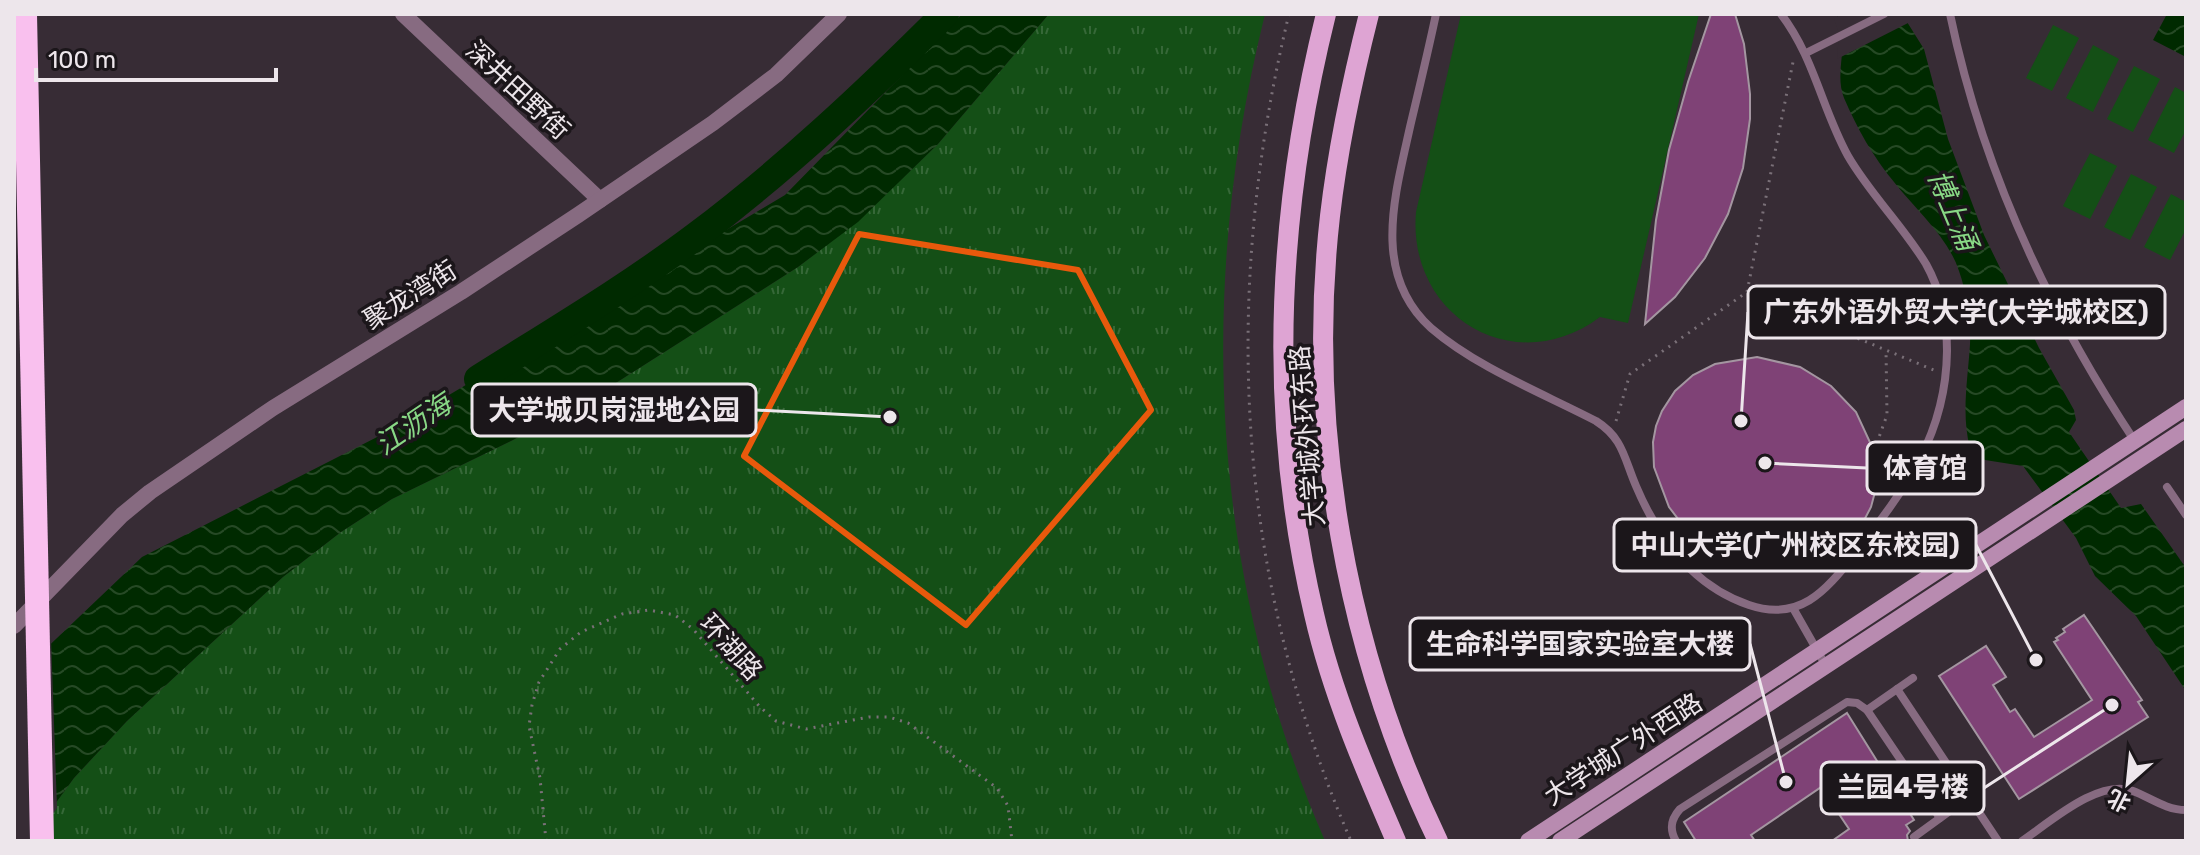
<svg xmlns="http://www.w3.org/2000/svg" width="2200" height="855" viewBox="0 0 2200 855" font-family="Rubik,'Noto Sans SC',sans-serif">
<style>
.park{fill:url(#park-tufts)}
.pitch{fill:#144f16}
.water{fill:url(#water-waves)}
.pier{fill:#372c35}
.lines{fill:none;stroke-linecap:round;stroke-linejoin:round}
.river{stroke:#002a00;stroke-width:28}
.building{fill:#7f4276;stroke:#a496a1;stroke-width:2}
.path{stroke:#7a7078;stroke-width:3;stroke-dasharray:2 6;stroke-linecap:butt}
.lane{stroke:#876b81;stroke-width:8}
.street{stroke:#876b81;stroke-width:16}
.secondary{stroke:#b88bb0;stroke-width:16}
.primary{stroke:#dea4d3;stroke-width:20}
.highway-bridge{stroke:#f9c0ee;stroke-width:24}
.marked{fill:none;stroke:#e8590c;stroke-width:6;stroke-linejoin:round}
.labels{text-anchor:middle;stroke-width:7;stroke-linejoin:round;paint-order:stroke}
.street-label{font-size:26px;fill:#ede6eb;stroke:#1b161a}
.water-label{font-size:28px;font-style:italic;fill:#88d885;stroke:#1b161a}
.leader{fill:none;stroke:#ede6eb;stroke-width:3}
.callout-dot{fill:#ede6eb;stroke:#1b161a;stroke-width:3}
.callout{fill:#1b161a;stroke:#ede6eb;stroke-width:3}
.callout-label{font-size:28px;text-anchor:middle;font-weight:bold;fill:#ede6eb}
</style>
<defs>
<pattern id="park-tufts" width="24" height="20" patternUnits="userSpaceOnUse" patternTransform="scale(2)"><rect width="24" height="20" fill="#144f16"/><path d="M3 7l-1-3M5 7V3M7 7l1-3M15 17l-1-3M17 17v-4M19 17l1-3" fill="none" stroke="#366838"/></pattern>
<pattern id="water-waves" width="16" height="10" patternUnits="userSpaceOnUse" patternTransform="scale(2)"><rect width="16" height="10" fill="#002a00"/><path d="M0 5q4-4 8 0t8 0" fill="none" stroke="#264925"/></pattern>
</defs>
<rect width="100%" height="100%" fill="#372c35"/>
<path class="park" d="M1049,14H1265C1196,292 1210,577 1325,841H28L74,778L127,721L283,577L341,532L392,499L513,440L597,395L798,267L858,221L938,144Z"/>
<g class="pitch">
<path d="M1461,14H1699L1628,323L1600,317C1514,381 1407,316 1416,212Z"/>
<path d="M2053,25L2079,38L2052,91L2026,78Z"/>
<path d="M2093,45L2119,59L2093,112L2066,98Z"/>
<path d="M2134,66L2160,79L2133,132L2107,119Z"/>
<path d="M2175,87L2186,93V130L2174,153L2148,140Z"/>
<path d="M2090,153L2117,166L2090,219L2063,206Z"/>
<path d="M2131,174L2157,187L2130,240L2104,227Z"/>
<path d="M2171,194L2186,202V229L2170,260L2144,247Z"/>
</g>
<g class="water">
<path d="M962,14H1049L938,144L858,222L798,267L597,395L513,440L392,499L341,532L283,577L127,721L74,778L28,841H14V679L142,557L385,433L785,195Z"/>
<path d="M1836,14H1902L1924,49L1948,139L1984,235L2039,348L2074,410L2076,420L2069,432L2121,508L2141,504L2186,568V691L2136,616L2095,576L2076,538L2023,466L1985,460L1970,448C1961,415 1968,378 1970,344C1971,320 1967,294 1959,271C1948,237 1916,210 1894,182C1873,157 1857,128 1844,98C1833,70 1852,39 1836,14Z"/>
<path d="M2167,14H2186V57L2153,40Z"/>
</g>
<g class="pier">
<path d="M1842,14H1907L1912,21L1837,59L1839,33L1834,18Z"/>
<path d="M51,638L57,808L33,841H14V674Z"/>
</g>
<g class="lines">
<path class="river" d="M478,379C551,333 627,288 696,236C785,169 866,93 945,14"/>
</g>
<g class="building">
<path d="M1711,14H1735L1744,44L1750,94V119L1743,168L1728,214L1705,258L1675,297L1645,324L1656,220L1669,150L1688,82Z"/>
<path d="M1757,357L1800,367L1831,386L1856,412L1874,451L1875,492L1871,507L1860,528L1843,546L1830,555L1798,566L1773,568L1746,564L1705,545L1685,528L1669,507L1654,467L1653,442L1656,426L1662,411L1675,391L1693,375L1715,364Z"/>
<path d="M2084,615L2142,700L2138,702L2148,717L2019,799L1939,676L1986,646L2006,677L1993,685L2010,712L2015,709L2034,737L2092,700L2054,642L2058,640L2056,638L2065,632L2063,629Z"/>
<path d="M1847,713L1914,820L1906,825L1910,831L1907,835L1908,841H1832L1849,829L1839,814L1855,804L1836,777L1751,835L1755,841H1696L1684,822Z"/>
</g>
<g class="lines">
<g class="path">
<path d="M1289,14C1221,295 1235,574 1351,841"/>
<path d="M1747,292L1936,371"/>
<path d="M1616,421L1630,374L1747,292L1794,57"/>
<path d="M1874,451L1887,415L1886,350"/>
<path d="M546,841L540,778L529,726L532,705L539,682L560,649L581,632L622,614L649,610L675,615L693,629L760,707L776,721L806,729L869,717H889L908,723L997,788L1008,806L1012,841"/>
</g>
<g class="lane">
<path d="M1436,14C1428,52 1419,89 1410,127C1395,195 1371,274 1431,328C1476,367 1542,393 1596,421C1623,438 1624,458 1636,486C1658,538 1693,586 1749,605C1799,622 1825,592 1854,555C1904,490 1946,437 1947,351C1947,320 1941,291 1926,264C1903,226 1870,194 1848,156C1822,109 1814,57 1781,14"/>
<path d="M1950,14C1982,168 2049,312 2136,443"/>
<path d="M1806,53L1884,14"/>
<path d="M2167,487L2186,515"/>
<path d="M1793,608L1826,666"/>
<path d="M1897,689L1998,841"/>
<path d="M1867,710L1913,678"/>
<path d="M1914,837L1969,797"/>
<path d="M1676,841C1669,829 1671,819 1680,809L1847,702L1857,703L1867,710L1940,818"/>
<path d="M2022,841C2050,822 2099,778 2133,791C2151,798 2166,810 2186,810"/>
</g>
<g class="street">
<path d="M403,14L600,200"/>
<path d="M14,626L122,515L150,492L273,408L461,292L578,215L713,123L776,75L839,14"/>
</g>
<g class="secondary">
<path d="M1528,841L2186,407"/>
<path d="M1560,841L2186,429"/>
</g>
<g class="primary">
<path d="M1326,14C1277,211 1267,415 1314,614C1332,693 1364,767 1396,841"/>
<path d="M1369,14C1352,81 1338,147 1330,216C1306,428 1346,650 1438,841"/>
</g>
<path class="highway-bridge" d="M25,14L42,841"/>
</g>
<path class="marked" d="M859,234L1078,270L1151,410L966,625L744,456Z"/>
<g class="labels">
<g class="street-label">
<text transform="translate(518 90) rotate(43)" y="9">深井田野街</text>
<text transform="translate(410 295) rotate(-32)" y="9">聚龙湾街</text>
<text transform="translate(1307 436) rotate(-95)" y="9">大学城外环东路</text>
<text transform="translate(731 647) rotate(48)" y="9">环湖路</text>
<text transform="translate(1623 749) rotate(-33)" y="9">大学城广外西路</text>
</g>
<g class="water-label">
<text transform="translate(1953 210) rotate(67)" y="10">博上涌</text>
<text transform="translate(413 424) rotate(-34)" y="10">江沥海</text>
</g>
</g>
<path class="leader" d="M1741 421L1748 312M890 417L756 410M1765 463L1867 468M2036 660L1976 545M1786 782L1750 644M2112 705L1984 788"/>
<g class="callout-dot">
<circle cx="1741" cy="421" r="8"/>
<circle cx="890" cy="417" r="8"/>
<circle cx="1765" cy="463" r="8"/>
<circle cx="2036" cy="660" r="8"/>
<circle cx="1786" cy="782" r="8"/>
<circle cx="2112" cy="705" r="8"/>
</g>
<g class="callout">
<rect x="1748" y="286" width="417" height="52" rx="8"/>
<rect x="472" y="384" width="284" height="52" rx="8"/>
<rect x="1867" y="442" width="116" height="52" rx="8"/>
<rect x="1614" y="519" width="362" height="52" rx="8"/>
<rect x="1410" y="618" width="340" height="52" rx="8"/>
<rect x="1821" y="762" width="163" height="52" rx="8"/>
</g>
<g class="callout-label">
<text x="1956" y="322">广东外语外贸大学(大学城校区)</text>
<text x="614" y="420">大学城贝岗湿地公园</text>
<text x="1925" y="478">体育馆</text>
<text x="1795" y="555">中山大学(广州校区东校园)</text>
<text x="1580" y="654">生命科学国家实验室大楼</text>
<text x="1903" y="797">兰园4号楼</text>
</g>
<rect width="2200" height="855" fill="none" stroke="#ede6eb" stroke-width="32"/>
<g transform="translate(2128 783) rotate(207)" stroke="#1b161a" stroke-width="6" paint-order="stroke">
<path d="M0-6L14 30L0 20L-14 30Z" fill="#ede6eb"/>
<text y="-12" font-size="22" font-weight="bold" text-anchor="middle" fill="#ede6eb">北</text>
</g>
<path d="M36 68v12h240v-12" fill="none" stroke="#ede6eb" stroke-width="4"/>
<text x="48" y="68" font-size="24" fill="#ede6eb" stroke="#1b161a" stroke-width="6" paint-order="stroke">100 m</text>
</svg>
